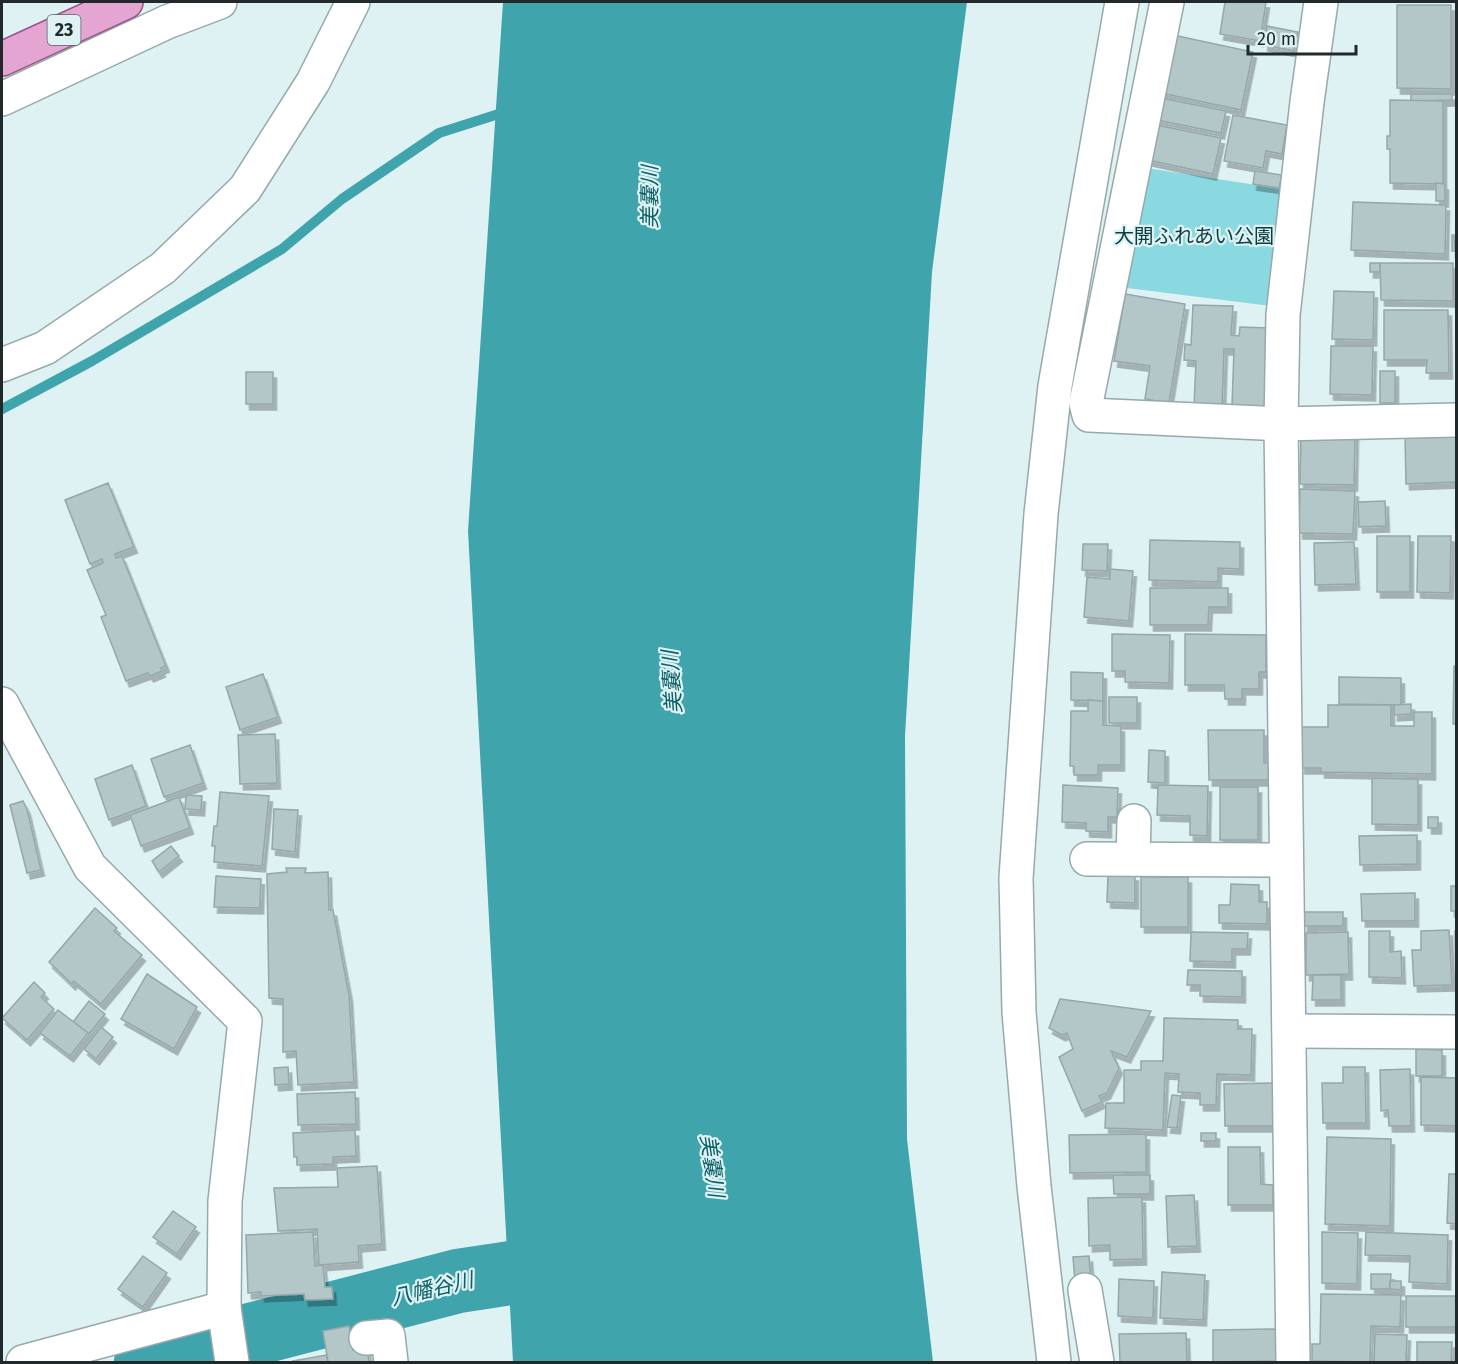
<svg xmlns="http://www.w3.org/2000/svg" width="1458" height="1364" viewBox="0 0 1458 1364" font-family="'Fira Sans','Noto Sans JP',sans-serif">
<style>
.green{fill:#8ad8e0}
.water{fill:#40a4ad}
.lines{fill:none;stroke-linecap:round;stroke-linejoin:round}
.stream{stroke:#40a4ad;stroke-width:10}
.river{stroke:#40a4ad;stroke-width:64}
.building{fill:#b3c7c9;stroke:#94a7a9;stroke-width:1.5;filter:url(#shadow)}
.minor-casing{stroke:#96a9ab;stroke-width:36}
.major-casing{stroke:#945384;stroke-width:36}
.minor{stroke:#fff;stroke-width:33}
.major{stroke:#e4a5d2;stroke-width:33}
.labels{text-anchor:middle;stroke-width:4.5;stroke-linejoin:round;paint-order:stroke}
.shield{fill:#def2f4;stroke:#5a6567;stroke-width:1.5}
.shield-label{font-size:18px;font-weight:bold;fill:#22292a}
.park-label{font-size:20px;fill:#0e3d41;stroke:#def2f4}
.water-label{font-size:21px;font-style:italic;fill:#0b6067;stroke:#def2f4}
</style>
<defs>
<filter id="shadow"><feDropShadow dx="3.5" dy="6" stdDeviation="0" flood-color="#0004"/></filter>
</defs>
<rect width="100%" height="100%" fill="#def2f4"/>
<path class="green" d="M1147,168L1281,189L1271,306L1119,287Z"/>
<path class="water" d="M503,2H967L932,272L905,736L907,1139L933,1362H513L468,531Z"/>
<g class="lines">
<path class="stream" d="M2,409L92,361L282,249L342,199L439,133L508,111"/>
<path class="river" d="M146,1362L458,1281L596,1260"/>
</g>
<g class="building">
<path d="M1225,2H1266L1260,41L1220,34Z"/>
<path d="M1397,5H1451V89L1397,88Z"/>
<path d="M1267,26L1298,32L1294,51L1264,45Z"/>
<path d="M1173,35L1253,52L1241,110L1161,93Z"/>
<path d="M1411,94H1452V100L1411,101Z"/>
<path d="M1161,98L1226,111L1221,133L1157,120Z"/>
<path d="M1390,100L1443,101V184L1390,183V149H1387V136H1390Z"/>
<path d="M1233,115L1287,125L1282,154L1266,151L1263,168L1224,161Z"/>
<path d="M1156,125L1221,138L1213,174L1148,160Z"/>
<path d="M1255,171L1282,175L1279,188L1253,184Z"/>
<path d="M1436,183L1445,184V201H1436Z"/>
<path d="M1353,202L1446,205L1445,254L1351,250Z"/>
<path d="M1452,235H1454L1455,251H1452Z"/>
<path d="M1370,263H1380L1381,272H1370Z"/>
<path d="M1380,263H1453V301L1381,300Z"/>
<path d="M1334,291L1374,292L1373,340L1332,339Z"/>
<path d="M1125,294L1185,304L1169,403L1145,399L1150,366L1114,361Z"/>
<path d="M1193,305L1233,306L1231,335L1239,336L1240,327L1269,328L1265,407L1232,405L1234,349H1224L1222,407L1194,406L1196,361L1184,360L1185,344L1191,345Z"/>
<path d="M1384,310H1448L1449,373H1426L1427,360H1384Z"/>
<path d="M1331,346H1373L1372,395L1330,394Z"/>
<rect x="1380" y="371" width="15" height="32"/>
<rect x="246" y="372" width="27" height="32"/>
<path d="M1301,434H1355L1354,485L1300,484Z"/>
<path d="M1456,435V482L1406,484L1405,436Z"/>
<path d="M108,483L134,547L115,554L116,558L122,556L166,666L161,668L162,671L150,676L148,673L126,681L101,617L106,615L87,570L103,563L102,559L90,564L65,500Z"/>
<path d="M1300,489L1355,491L1353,534L1299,533Z"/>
<path d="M1385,501L1386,526L1359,527L1358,502Z"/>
<rect x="1377" y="536" width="33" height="56"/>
<path d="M1418,536H1451L1450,593L1417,592Z"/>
<path d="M1150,540L1240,542V569L1218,568V582L1149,580Z"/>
<path d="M1354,542L1356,584L1315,585L1314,543Z"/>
<path d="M1083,544H1108L1107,571L1082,570Z"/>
<path d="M1110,569L1133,571L1129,621L1084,617L1087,577L1110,579Z"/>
<path d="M1150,588H1228V607H1209L1208,625H1150Z"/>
<path d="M1112,634L1170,635L1169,683L1125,682V671H1112Z"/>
<path d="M1185,634L1266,635V672H1259V689H1242V699H1225L1224,685H1185Z"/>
<path d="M1454,666H1456V724H1453Z"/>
<path d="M1071,672L1103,673V701L1071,700Z"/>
<path d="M263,674L278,717L240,730L226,687Z"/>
<path d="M1339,677L1401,678V705L1339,704Z"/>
<rect x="1109" y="697" width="28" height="26"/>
<path d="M1088,700L1103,701V725L1121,726V765H1098V775H1074V766H1070L1071,711H1088Z"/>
<path d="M1411,704V714L1394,715V705Z"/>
<path d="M1328,705H1391V726H1414V712H1432V774L1321,772V768H1301L1302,727H1328Z"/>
<path d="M1208,730H1264V763H1273V780H1209Z"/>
<path d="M275,734L277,783L240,784L238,735Z"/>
<path d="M190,745L203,783L164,797L151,759Z"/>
<path d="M1149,750L1165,751V783L1148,782Z"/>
<path d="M132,765L146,806L109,820L95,779Z"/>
<path d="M1372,778L1418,779V825L1372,824Z"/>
<path d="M1063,785L1118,788L1117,817H1108V832L1086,831V823L1062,822Z"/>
<path d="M1158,785L1208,786L1207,836L1190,835V816L1157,815Z"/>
<rect x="1220" y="787" width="38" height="53"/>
<path d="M220,792L269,796L262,866L214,862L215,846H212L214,826H217Z"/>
<path d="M186,795L202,796L201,810L185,809Z"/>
<path d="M179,797L190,828L141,846L130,815Z"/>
<path d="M23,801L27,809L41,870L27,873L10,805Z"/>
<path d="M274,809L298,810L295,852L272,849Z"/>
<rect x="1428" y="817" width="10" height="11"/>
<path d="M1417,835V864L1360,865L1359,836Z"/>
<path d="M171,846L179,856L159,872L152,861Z"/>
<path d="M286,868H306L305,873L328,872L329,910H333L349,995L354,1082L298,1085L296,1051L283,1052V999L269,998L267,874L287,872Z"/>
<path d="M1108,875H1135V903L1107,902Z"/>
<path d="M216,876L261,879L260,908L214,907Z"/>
<rect x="1141" y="877" width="47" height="50"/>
<path d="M1231,884L1259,885V902H1267V924L1219,923V905H1230Z"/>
<rect x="1451" y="886" width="5" height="25"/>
<path d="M1415,893V921H1362L1361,894Z"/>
<path d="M95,908L117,928L114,931L142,955L101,1004L74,981L72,984L49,962Z"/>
<rect x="1304" y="912" width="39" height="14"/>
<path d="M1449,930L1452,985L1414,986L1412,950H1421V931Z"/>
<path d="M1369,931H1390V952L1401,951L1402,978L1369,977Z"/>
<path d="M1455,931H1456V985Z"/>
<path d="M1191,932L1248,933L1247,949H1232V962L1190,961Z"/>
<path d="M1348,932L1349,974L1306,975V933Z"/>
<path d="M1188,970L1242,971V997L1200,996V985H1187Z"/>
<path d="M147,974L197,1007L174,1049L121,1019Z"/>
<path d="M1313,975H1341V1000H1312Z"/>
<path d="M34,982L45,993L41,997L54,1009L27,1040L2,1018Z"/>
<path d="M1060,999L1151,1011L1127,1057L1111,1051L1119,1068L1107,1093L1099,1096L1102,1102L1082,1111L1059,1057L1073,1049L1067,1033L1062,1035L1049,1028Z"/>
<path d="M89,1001L105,1014L89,1034L73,1022Z"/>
<path d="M58,1010L88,1033L70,1056L40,1033Z"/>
<path d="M1164,1018L1238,1020V1029H1252L1251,1075L1217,1074L1216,1105H1200V1093L1178,1092L1179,1074L1165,1073L1163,1130L1105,1128L1106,1103H1124V1070H1141V1061H1163Z"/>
<path d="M101,1027L113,1037L96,1059L84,1049Z"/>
<path d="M1416,1049L1442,1050V1076H1416Z"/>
<path d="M288,1067L289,1084L275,1085L274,1068Z"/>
<path d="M1343,1067H1365L1366,1123H1323L1322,1083H1343Z"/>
<path d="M1410,1069L1411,1126H1389L1388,1110L1381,1111L1380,1070Z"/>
<path d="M1421,1077L1456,1078V1126L1421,1125Z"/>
<path d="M1273,1083V1126H1225L1224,1084Z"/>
<path d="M355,1092L356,1124L298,1125L297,1094Z"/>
<path d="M1172,1095L1181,1096L1177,1128L1167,1127Z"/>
<path d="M355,1130L356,1156L333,1157V1164L297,1165V1157H294L293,1133Z"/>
<rect x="1201" y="1133" width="15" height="8"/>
<path d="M1146,1134V1172L1070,1173L1069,1135Z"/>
<path d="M1327,1137L1391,1139L1390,1226L1325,1224Z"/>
<path d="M1228,1147H1260L1261,1184L1273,1185V1205H1228Z"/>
<path d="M377,1166L382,1244L358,1246L359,1262L319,1265L317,1229L278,1231L274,1188L338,1187L337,1168Z"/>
<path d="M1449,1174H1456V1224L1447,1223Z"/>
<path d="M1113,1175H1150V1194H1114Z"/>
<path d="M1194,1195L1197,1246L1168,1247L1166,1196Z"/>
<path d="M1142,1197L1143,1259L1110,1260V1245L1089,1246L1088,1198Z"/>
<path d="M173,1211L196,1227L177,1254L153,1237Z"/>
<path d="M313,1232L315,1266L323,1265L325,1287H332L333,1299L305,1300L304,1294L261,1296V1292L248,1293L246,1235Z"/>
<path d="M1322,1232L1358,1233L1357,1284L1322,1283Z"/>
<path d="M1366,1232L1448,1235L1447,1284L1409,1282L1410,1256L1365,1255Z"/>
<path d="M143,1256L167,1273L143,1307L118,1289Z"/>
<path d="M1089,1256L1091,1280L1075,1282L1073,1257Z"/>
<path d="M1162,1272L1205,1275L1203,1320L1160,1318Z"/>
<path d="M1371,1274H1391L1390,1289H1371Z"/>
<path d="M1119,1279L1154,1281L1153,1318L1118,1316Z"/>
<path d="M1390,1281H1401V1290L1390,1289Z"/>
<path d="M1321,1294L1401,1295L1400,1327L1371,1326L1370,1362L1312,1361V1344H1320Z"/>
<rect x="1406" y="1296" width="50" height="31"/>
<path d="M349,1326L353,1350L367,1348L369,1362H328L323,1331Z"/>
<path d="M1276,1329L1278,1361L1213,1362V1330Z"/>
<path d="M1186,1333L1187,1362H1120L1119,1334Z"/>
<path d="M1375,1334L1407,1335L1406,1362H1374Z"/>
<path d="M1417,1342H1452L1451,1362H1417Z"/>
<path d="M326,1355L328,1362H294L293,1361Z"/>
</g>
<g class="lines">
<g class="minor-casing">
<g id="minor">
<path d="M1167,2L1086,403L1089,415L1281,424L1456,420"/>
<path d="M2,99L167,22L220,2"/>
<path d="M2,365L45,348L163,268L245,189L313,82L353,2"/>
<path d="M2,704L90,867L245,1021L225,1201L224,1308L232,1362"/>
<path d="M1087,859L1286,860"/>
<path d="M1133,859L1134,821"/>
<path d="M1289,1031L1456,1032"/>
<path d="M1085,1290L1097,1362"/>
<path d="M366,1338L388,1336L391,1362"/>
<path d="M23,1362L224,1308"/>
<path d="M1054,1362L1034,1186L1019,1012L1016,878L1041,514L1055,386L1122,2"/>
<path d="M1293,1362L1281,424L1283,315L1307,102L1321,2"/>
</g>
</g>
<g class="major-casing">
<path id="major" d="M2,59L126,2"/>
</g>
<use href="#minor" class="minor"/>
<use href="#major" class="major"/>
</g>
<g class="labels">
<rect class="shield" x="47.5" y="15" width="33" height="30" rx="4.5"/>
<g class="shield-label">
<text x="64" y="36">23</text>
</g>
<g class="park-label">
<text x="1194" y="243">大開ふれあい公園</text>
</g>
<g class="water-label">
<text transform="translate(650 197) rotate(-90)" y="7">美嚢川</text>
<text transform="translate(672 682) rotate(-94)" y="7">美嚢川</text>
<text transform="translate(712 1166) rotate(82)" y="7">美嚢川</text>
<text transform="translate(432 1289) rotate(-13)" y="7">八幡谷川</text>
</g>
</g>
<rect width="1458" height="1364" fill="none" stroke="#22292a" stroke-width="6"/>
<path d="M1248 45v9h108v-9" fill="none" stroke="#22292a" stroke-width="3"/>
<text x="1257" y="45" font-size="18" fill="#22292a" stroke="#def2f4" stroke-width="4.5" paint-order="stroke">20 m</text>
</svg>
